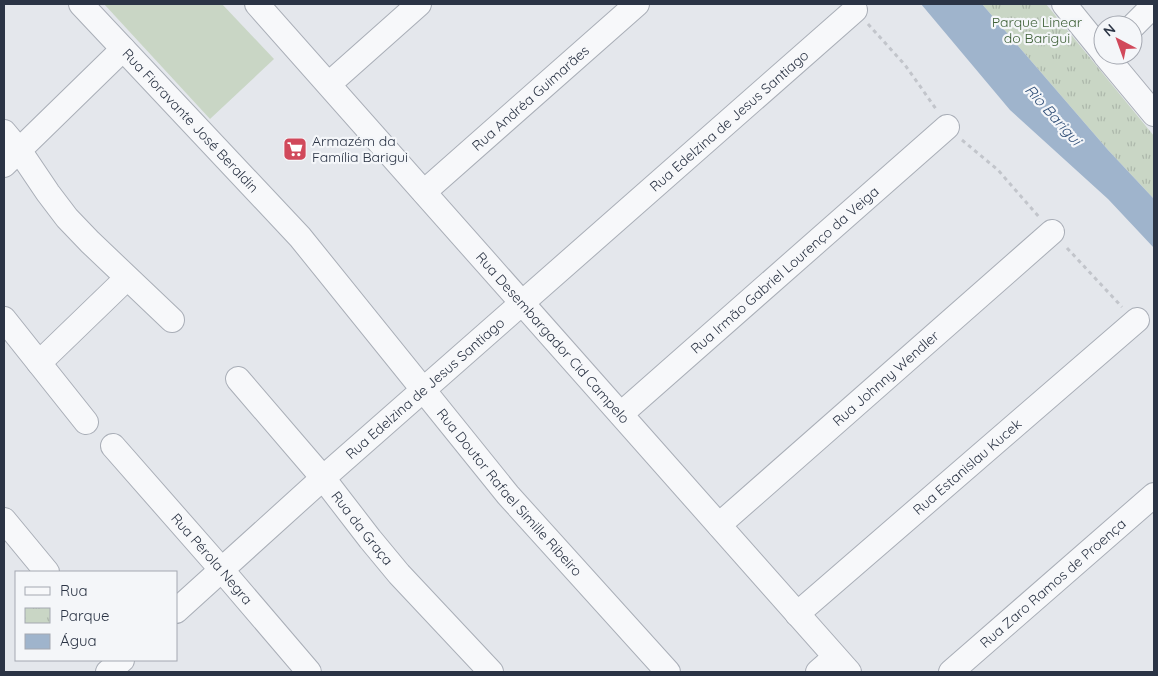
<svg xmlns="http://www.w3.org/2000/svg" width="1158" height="676" viewBox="0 0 1158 676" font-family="Quicksand,sans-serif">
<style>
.park{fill:url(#park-tufts)}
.pitch{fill:#c9d6c5}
.water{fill:#9fb4cc}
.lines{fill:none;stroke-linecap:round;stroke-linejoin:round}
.minor-casing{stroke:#a9aeb7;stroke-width:26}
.path{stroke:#c2c5cb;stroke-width:3;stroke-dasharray:4 4;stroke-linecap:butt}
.minor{stroke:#f7f8fa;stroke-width:24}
.labels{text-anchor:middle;stroke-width:4.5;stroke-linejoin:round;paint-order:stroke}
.park-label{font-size:14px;fill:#3f6138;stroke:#f4f6f9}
.street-label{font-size:14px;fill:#2b3445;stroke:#f4f6f9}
.poi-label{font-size:14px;fill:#2b3445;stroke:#f4f6f9;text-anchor:start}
.water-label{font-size:15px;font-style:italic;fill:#34527a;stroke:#f4f6f9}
</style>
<defs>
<pattern id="park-tufts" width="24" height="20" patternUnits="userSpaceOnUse" patternTransform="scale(1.25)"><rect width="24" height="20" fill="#c9d6c5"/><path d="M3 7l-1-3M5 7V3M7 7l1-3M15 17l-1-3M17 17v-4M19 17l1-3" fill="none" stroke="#adb8ab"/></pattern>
</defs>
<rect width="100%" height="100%" fill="#e4e7ec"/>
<path class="park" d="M982,4H1046L1154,136V199L1108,150Z"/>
<path class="pitch" d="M104,4H222L274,59L210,119Z"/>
<path class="water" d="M921,4H982L1108,150L1154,199V248L1108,199L1010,110Z"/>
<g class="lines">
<g class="minor-casing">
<g id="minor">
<path id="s1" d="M81,4L300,237L508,495L668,672"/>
<path id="s2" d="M257,4L849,672"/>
<path d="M1064,4L1103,52"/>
<path d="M1133,26L1154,5"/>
<path d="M1105,55L1154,114"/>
<path d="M329,84L419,4"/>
<path d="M4,132L19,150L48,193L67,218L90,242L172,320"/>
<path d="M4,165L123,49"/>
<path id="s3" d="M424,192L637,4"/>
<path d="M4,319L86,422"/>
<path d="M39,363L127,278"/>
<path id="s4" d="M238,379L323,478L370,539L399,574L491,672"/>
<path id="s5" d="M621,414L947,127"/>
<path id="s6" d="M113,446L221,569L309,672"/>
<path d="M4,520L47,572"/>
<path id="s7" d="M719,525L1052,232"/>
<path id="s8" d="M176,611L323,478L855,10"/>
<path id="s9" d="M797,614L1137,320"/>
<path d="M108,672L122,660"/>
<path d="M818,672L835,657"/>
<path id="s10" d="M951,672L1154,495"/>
</g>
</g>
<g class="path">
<path d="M868,24L905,65L922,89L936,109"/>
<path d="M962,140L998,170L1039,217"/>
<path d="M1067,248L1122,307"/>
</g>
<use href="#minor" class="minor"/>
</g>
<defs>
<g id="supermarket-square" transform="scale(1.25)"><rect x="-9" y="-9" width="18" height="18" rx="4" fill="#d1495b" stroke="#f4f6f9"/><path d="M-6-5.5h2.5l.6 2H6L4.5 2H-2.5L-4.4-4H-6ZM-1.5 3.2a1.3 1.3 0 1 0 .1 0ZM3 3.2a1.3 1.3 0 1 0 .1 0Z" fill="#fff"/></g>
</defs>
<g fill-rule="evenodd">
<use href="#supermarket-square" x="295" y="149"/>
</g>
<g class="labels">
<g class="park-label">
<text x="1037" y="27">Parque Linear<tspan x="1037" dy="16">do Barigui</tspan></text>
</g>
<g class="street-label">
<text dy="5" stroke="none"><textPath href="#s3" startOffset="142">Rua Andréa Guimarães</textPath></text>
<text dy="5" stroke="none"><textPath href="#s1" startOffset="160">Rua Fioravante José Beraldin</textPath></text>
<text dy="5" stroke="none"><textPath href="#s8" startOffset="739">Rua Edelzina de Jesus Santiago</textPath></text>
<text dy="5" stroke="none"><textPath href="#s5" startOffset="218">Rua Irmão Gabriel Lourenço da Veiga</textPath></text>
<text dy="5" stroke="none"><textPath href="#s2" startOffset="446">Rua Desembargador Cid Campelo</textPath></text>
<text dy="5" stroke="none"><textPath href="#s7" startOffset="222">Rua Johnny Wendler</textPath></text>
<text dy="5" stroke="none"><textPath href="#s8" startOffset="334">Rua Edelzina de Jesus Santiago</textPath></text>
<text dy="5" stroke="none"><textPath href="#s9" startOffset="225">Rua Estanislau Kucek</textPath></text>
<text dy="5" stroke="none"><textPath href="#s1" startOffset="650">Rua Doutor Rafael Simille Ribeiro</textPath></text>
<text dy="5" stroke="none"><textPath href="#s4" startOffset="194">Rua da Graça</textPath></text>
<text dy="5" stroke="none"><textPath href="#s6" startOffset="150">Rua Pérola Negra</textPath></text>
<text dy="5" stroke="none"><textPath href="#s10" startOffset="135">Rua Zaro Ramos de Proença</textPath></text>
</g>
<g class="poi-label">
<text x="312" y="146">Armazém da<tspan x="312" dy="16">Família Barigui</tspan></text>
</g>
<g class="water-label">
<text transform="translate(1053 115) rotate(48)" y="5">Rio Barigui</text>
</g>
</g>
<rect width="1158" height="676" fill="none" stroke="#2b3445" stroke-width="10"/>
<rect x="15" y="571" width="162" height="90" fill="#f4f6f9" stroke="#a4a8b1"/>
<rect x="25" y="587" width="25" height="8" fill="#f7f8fa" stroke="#a4a8b1"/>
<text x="60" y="596" font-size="15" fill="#2b3445">Rua</text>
<rect x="25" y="608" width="25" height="15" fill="url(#park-tufts)" stroke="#a4a8b1"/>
<text x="60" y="621" font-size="15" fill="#2b3445">Parque</text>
<rect x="25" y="634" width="25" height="15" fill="#9fb4cc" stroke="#a4a8b1"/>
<text x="60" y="646" font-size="15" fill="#2b3445">Água</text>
<g transform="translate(1118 40) rotate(319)"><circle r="24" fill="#f4f6f9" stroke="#a4a8b1"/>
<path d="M0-4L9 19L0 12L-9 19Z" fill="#d1495b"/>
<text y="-8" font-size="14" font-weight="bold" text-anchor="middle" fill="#2b3445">N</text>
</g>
</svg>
